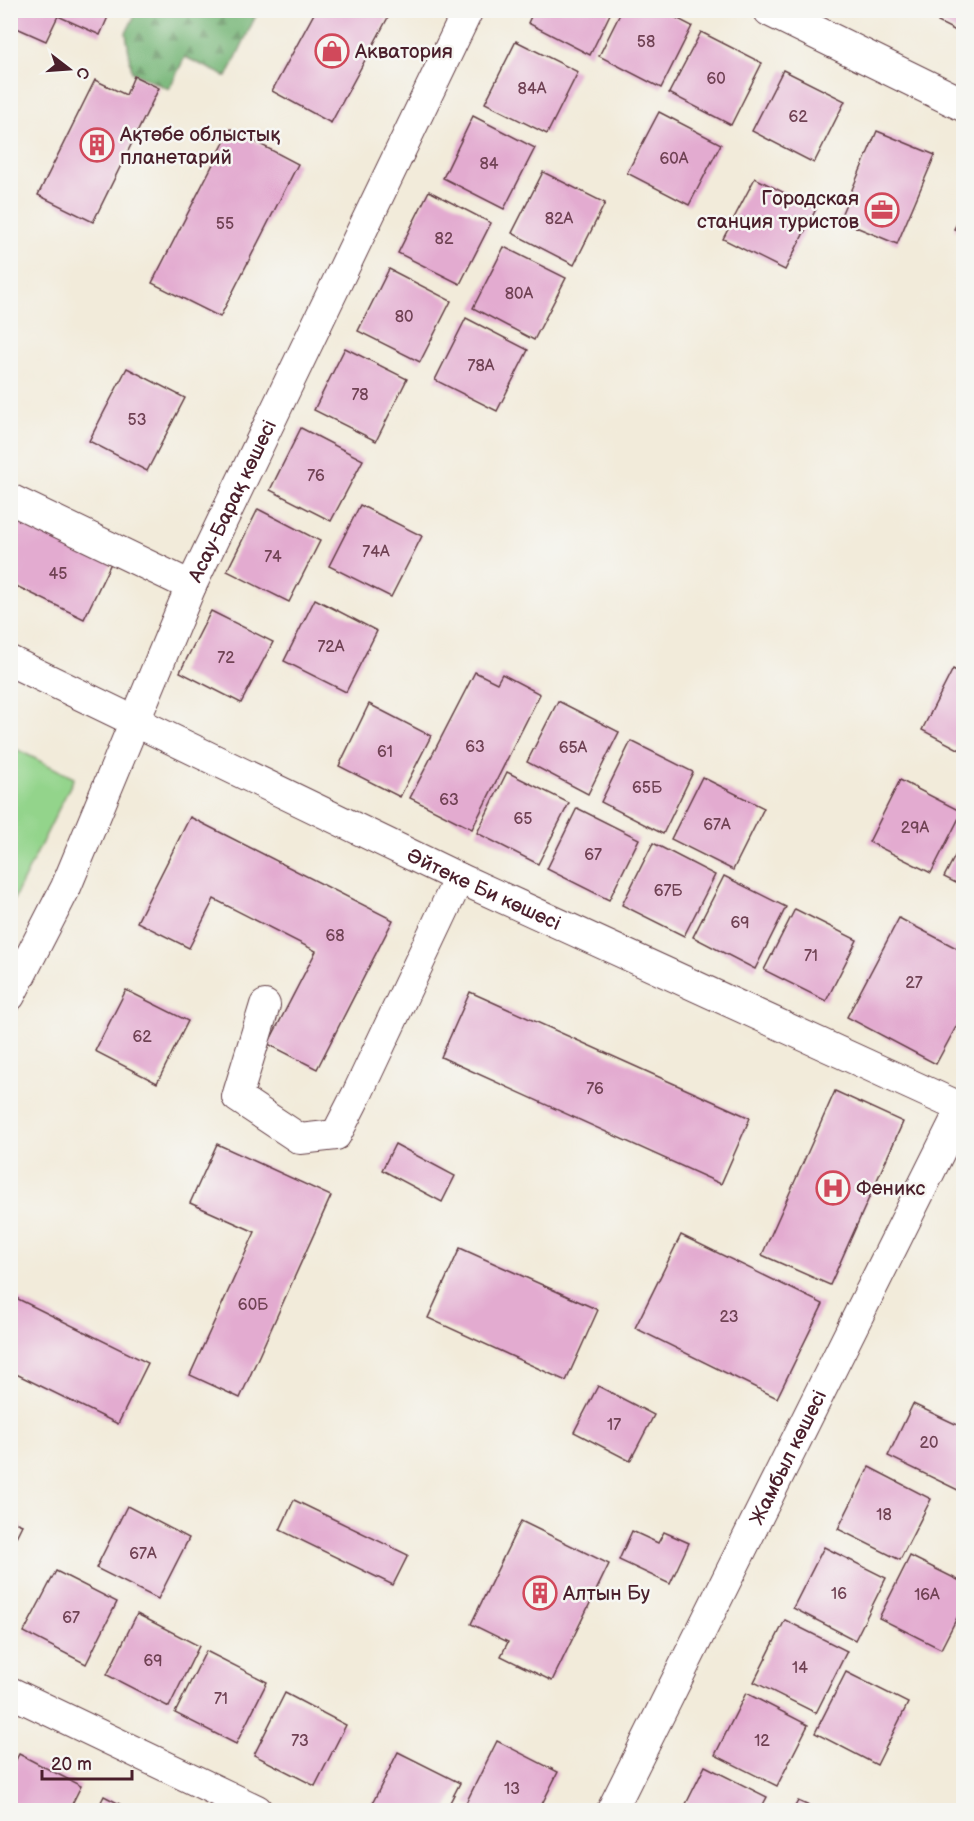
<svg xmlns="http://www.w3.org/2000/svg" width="974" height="1821" viewBox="0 0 974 1821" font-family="'Balsamiq Sans',sans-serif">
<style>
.forest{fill:url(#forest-firs);stroke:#606a51;stroke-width:1.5}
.pitch{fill:#93d48b;stroke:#6e7a5b;stroke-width:1.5}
.building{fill:#e3abd0}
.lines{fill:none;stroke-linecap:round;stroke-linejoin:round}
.minor-casing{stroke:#633e45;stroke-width:32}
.major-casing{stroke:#633e45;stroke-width:35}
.minor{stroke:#fff;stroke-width:30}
.major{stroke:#fff;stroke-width:33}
.labels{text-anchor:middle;stroke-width:5;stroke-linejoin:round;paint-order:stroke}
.number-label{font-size:16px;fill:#704254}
.poi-label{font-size:20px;fill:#4a1f2b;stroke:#f6f6f2;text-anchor:start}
.street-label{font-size:20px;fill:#4a1f2b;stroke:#f6f6f2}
</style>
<defs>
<pattern id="forest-firs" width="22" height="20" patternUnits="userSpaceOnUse" patternTransform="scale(1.5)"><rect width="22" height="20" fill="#76b677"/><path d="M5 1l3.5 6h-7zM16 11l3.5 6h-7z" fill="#639362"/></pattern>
</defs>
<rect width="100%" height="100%" fill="#f6f6f2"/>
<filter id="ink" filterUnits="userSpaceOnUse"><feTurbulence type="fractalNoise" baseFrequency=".0167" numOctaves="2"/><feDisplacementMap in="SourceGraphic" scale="12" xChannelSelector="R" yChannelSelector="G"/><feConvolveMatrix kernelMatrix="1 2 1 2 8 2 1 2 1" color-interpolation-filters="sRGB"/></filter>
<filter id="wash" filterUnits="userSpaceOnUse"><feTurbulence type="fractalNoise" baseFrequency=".008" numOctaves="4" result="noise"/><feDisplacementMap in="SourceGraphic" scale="24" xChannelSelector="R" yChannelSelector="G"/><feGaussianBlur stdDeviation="1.35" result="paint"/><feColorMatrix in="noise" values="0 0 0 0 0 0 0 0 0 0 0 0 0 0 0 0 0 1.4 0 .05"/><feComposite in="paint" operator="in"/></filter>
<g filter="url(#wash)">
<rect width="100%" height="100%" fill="#f2ebda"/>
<path class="forest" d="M137,11V10L258,11L227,77L185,57L169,89L132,72L126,33Z"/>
<path class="pitch" d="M10,746L74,778L11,905H10Z"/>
<g id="blocks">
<g class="building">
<path d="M15,10H111L100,35L58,16L46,41L10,25Z"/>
<path d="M316,10H392L331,123L272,91Z"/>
<path d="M534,10H612L590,55L528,23Z"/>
<path d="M622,10H661L692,26L661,88L599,56Z"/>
<path d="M908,10H933L928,20Z"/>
<path d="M944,10H964V35L938,22Z"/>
<path d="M701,32L762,63L731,125L669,93Z"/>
<path d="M516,41L578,72L547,134L485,103Z"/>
<path d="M783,70L845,101L814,163L752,131Z"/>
<path d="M134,76L159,88L93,222L38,195L95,80L126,95Z"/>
<path d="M659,112L721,144L689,205L627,173Z"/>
<path d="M473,116L535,148L504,209L443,178Z"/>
<path d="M231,129L298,164L220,317L152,283Z"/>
<path d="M877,131L935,155L897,244L839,220Z"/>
<path d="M543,172L605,203L574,265L512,233Z"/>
<path d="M755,178L816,209L785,270L723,239Z"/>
<path d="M429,191L491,223L460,284L398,253Z"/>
<path d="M964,210V234L954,229Z"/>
<path d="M504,247L566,278L534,340L473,308Z"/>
<path d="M389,269L451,301L420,362L358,331Z"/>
<path d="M466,318L528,350L497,411L435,380Z"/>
<path d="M345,348L407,379L376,441L314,410Z"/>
<path d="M127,368L185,398L147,471L89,441Z"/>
<path d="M301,428L363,460L331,521L270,490Z"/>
<path d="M360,505L422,536L391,597L329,566Z"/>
<path d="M258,509L320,541L289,602L227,571Z"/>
<path d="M10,514L111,563L84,619L10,583Z"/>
<path d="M315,599L377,631L346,692L284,661Z"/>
<path d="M211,611L273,642L241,703L180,672Z"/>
<path d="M953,669L964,675V752L922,730Z"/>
<path d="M475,672L497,683L502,674L540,694L472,829L410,798Z"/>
<path d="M558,701L619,732L588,794L527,762Z"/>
<path d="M369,704L431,736L400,797L339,766Z"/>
<path d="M631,741L693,772L663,834L601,802Z"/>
<path d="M507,772L569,803L538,864L477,833Z"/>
<path d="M702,777L764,808L733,870L671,839Z"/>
<path d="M900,780L962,812L931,873L869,842Z"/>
<path d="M577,808L639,839L609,900L547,869Z"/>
<path d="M190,817L393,920L317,1069L268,1044L316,951L214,899L189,948L137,922Z"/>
<path d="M964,839V887L944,877Z"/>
<path d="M653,843L715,875L684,936L622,905Z"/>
<path d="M724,876L786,907L755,969L693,937Z"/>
<path d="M795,909L857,940L826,1001L764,970Z"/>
<path d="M899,918L964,952V1012L936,1064L847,1017Z"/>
<path d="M126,990L188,1021L157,1083L95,1051Z"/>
<path d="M470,992L750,1118L721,1184L441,1057Z"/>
<path d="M835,1091L903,1122L830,1285L762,1255Z"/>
<path d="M217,1144L331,1196L240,1398L190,1375L255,1232L190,1203Z"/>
<path d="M395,1144L455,1176L442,1202L382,1170Z"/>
<path d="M681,1235L823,1304L777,1398L635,1328Z"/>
<path d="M460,1248L598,1310L566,1381L428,1318Z"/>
<path d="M10,1295L148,1363L118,1424L10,1371Z"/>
<path d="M598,1386L654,1415L630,1461L574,1432Z"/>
<path d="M913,1404L964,1428V1493L888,1456Z"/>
<path d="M869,1467L931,1499L900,1560L838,1529Z"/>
<path d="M294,1500L408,1555L393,1585L280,1530Z"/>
<path d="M127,1506L189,1538L158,1599L96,1568Z"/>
<path d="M10,1520L22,1525L10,1549Z"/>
<path d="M521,1521L609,1564L552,1681L501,1656L508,1642L471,1624Z"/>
<path d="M632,1531L658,1543L664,1532L689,1543L670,1584L619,1560Z"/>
<path d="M824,1547L886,1578L855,1640L793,1608Z"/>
<path d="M910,1556L964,1583V1604L941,1649L879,1618Z"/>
<path d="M56,1571L117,1602L86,1664L24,1632Z"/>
<path d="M137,1614L199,1646L169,1707L107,1675Z"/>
<path d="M785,1620L847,1651L816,1713L754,1682Z"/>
<path d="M206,1651L267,1682L236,1744L175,1713Z"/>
<path d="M846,1672L908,1703L877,1765L815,1733Z"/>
<path d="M285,1693L346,1725L315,1786L254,1755Z"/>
<path d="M746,1693L808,1725L777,1786L715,1755Z"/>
<path d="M497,1741L558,1772L539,1810H481L466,1803Z"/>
<path d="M398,1752L460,1783L446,1810H369Z"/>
<path d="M19,1754L81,1786L69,1810H10V1772Z"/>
<path d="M705,1766L767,1797L760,1810H683Z"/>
<path d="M104,1796L131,1810H97Z"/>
<path d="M798,1801L818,1810H793Z"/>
</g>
</g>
</g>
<g filter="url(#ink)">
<use href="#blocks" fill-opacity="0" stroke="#633e45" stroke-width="1.5"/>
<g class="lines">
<g class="minor-casing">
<g id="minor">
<path d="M10,499L191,586"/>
<path id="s1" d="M10,661L459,878L964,1109"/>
<path id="s2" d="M10,996L66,887L191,586L468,10"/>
<path d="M265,1005L237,1097L300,1139L336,1135L358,1092L459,878"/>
<path d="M10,1692L257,1810"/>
<path id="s3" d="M612,1810L964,1103"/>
</g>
</g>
<g class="major-casing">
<path id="major" d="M770,10L964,105"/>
</g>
<use href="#minor" class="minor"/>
<use href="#major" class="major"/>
</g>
</g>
<defs>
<g id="shop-ring" transform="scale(1.725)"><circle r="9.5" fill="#f6f6f2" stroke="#d1495b" stroke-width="1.5"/><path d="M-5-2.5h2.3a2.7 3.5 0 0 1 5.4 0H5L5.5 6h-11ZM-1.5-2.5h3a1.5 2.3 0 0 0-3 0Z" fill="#d1495b"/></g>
<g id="building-ring" transform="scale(1.725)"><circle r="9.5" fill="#f6f6f2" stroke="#d1495b" stroke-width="1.5"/><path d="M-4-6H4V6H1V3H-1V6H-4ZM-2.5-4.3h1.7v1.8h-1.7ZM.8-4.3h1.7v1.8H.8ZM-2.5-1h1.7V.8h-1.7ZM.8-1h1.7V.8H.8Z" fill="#d1495b"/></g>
<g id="office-ring" transform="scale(1.725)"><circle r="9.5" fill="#f6f6f2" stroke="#d1495b" stroke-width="1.5"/><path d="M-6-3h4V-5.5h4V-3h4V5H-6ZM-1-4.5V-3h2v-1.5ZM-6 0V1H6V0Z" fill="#d1495b"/></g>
<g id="hospital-ring" transform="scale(1.725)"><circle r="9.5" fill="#f6f6f2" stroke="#d1495b" stroke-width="1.5"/><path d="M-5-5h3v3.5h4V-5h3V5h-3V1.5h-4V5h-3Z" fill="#d1495b"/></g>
</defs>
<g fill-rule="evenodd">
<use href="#shop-ring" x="332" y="51"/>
<use href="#building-ring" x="97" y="145"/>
<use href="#office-ring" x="882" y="210"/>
<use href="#hospital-ring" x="833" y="1188"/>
<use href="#building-ring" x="540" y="1593"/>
</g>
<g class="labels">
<g class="number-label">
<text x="646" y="47">58</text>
<text x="716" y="84">60</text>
<text x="532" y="94">84А</text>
<text x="798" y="122">62</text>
<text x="674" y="164">60А</text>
<text x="489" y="169">84</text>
<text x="559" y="224">82А</text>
<text x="225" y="229">55</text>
<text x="444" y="244">82</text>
<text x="519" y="299">80А</text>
<text x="404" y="322">80</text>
<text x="481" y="371">78А</text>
<text x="360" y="400">78</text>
<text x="137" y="425">53</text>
<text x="316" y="481">76</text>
<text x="376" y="557">74А</text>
<text x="273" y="562">74</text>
<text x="58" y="579">45</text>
<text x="331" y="652">72А</text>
<text x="226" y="663">72</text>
<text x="475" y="752">63</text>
<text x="573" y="753">65А</text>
<text x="385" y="757">61</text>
<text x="647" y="793">65Б</text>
<text x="449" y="805">63</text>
<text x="523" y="824">65</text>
<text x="717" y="830">67А</text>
<text x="915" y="833">29А</text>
<text x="593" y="860">67</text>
<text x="668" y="896">67Б</text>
<text x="740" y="928">69</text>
<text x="335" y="941">68</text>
<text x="811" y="961">71</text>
<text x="914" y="988">27</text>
<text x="142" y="1042">62</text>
<text x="595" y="1094">76</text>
<text x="253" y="1310">60Б</text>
<text x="729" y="1322">23</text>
<text x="614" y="1430">17</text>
<text x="929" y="1448">20</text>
<text x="884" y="1520">18</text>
<text x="143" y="1559">67А</text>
<text x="839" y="1599">16</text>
<text x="927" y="1600">16А</text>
<text x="71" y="1623">67</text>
<text x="153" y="1666">69</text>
<text x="800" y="1673">14</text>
<text x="221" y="1704">71</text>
<text x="300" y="1746">73</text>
<text x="762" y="1746">12</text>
<text x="512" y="1794">13</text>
</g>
<g class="poi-label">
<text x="355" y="58">Акватория</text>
<text x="120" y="141">Ақтөбе облыстық<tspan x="120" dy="23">планетарий</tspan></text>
<text x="859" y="205" text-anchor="end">Городская<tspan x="859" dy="23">станция туристов</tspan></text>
<text x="856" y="1195">Феникс</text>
<text x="563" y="1600">Алтын Бу</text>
</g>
<g class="street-label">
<text dy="7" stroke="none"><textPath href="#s2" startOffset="543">Асау-Барақ көшесі</textPath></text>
<text dy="7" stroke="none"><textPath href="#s1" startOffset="526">Әйтеке Би көшесі</textPath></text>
<text dy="7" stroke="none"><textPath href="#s3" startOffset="394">Жамбыл көшесі</textPath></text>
</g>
</g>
<rect width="974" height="1821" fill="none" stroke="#f6f6f2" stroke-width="36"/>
<g transform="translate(69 69) rotate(107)" stroke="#f6f6f2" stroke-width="4.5" paint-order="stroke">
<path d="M0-4.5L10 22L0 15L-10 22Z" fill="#4a1f2b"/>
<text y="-9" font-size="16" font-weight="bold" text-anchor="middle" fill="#4a1f2b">С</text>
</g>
<path d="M42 1770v9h90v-9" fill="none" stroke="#4a1f2b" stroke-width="3"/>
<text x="51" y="1770" font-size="18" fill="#4a1f2b" stroke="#f6f6f2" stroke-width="4.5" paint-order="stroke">20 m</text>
</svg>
